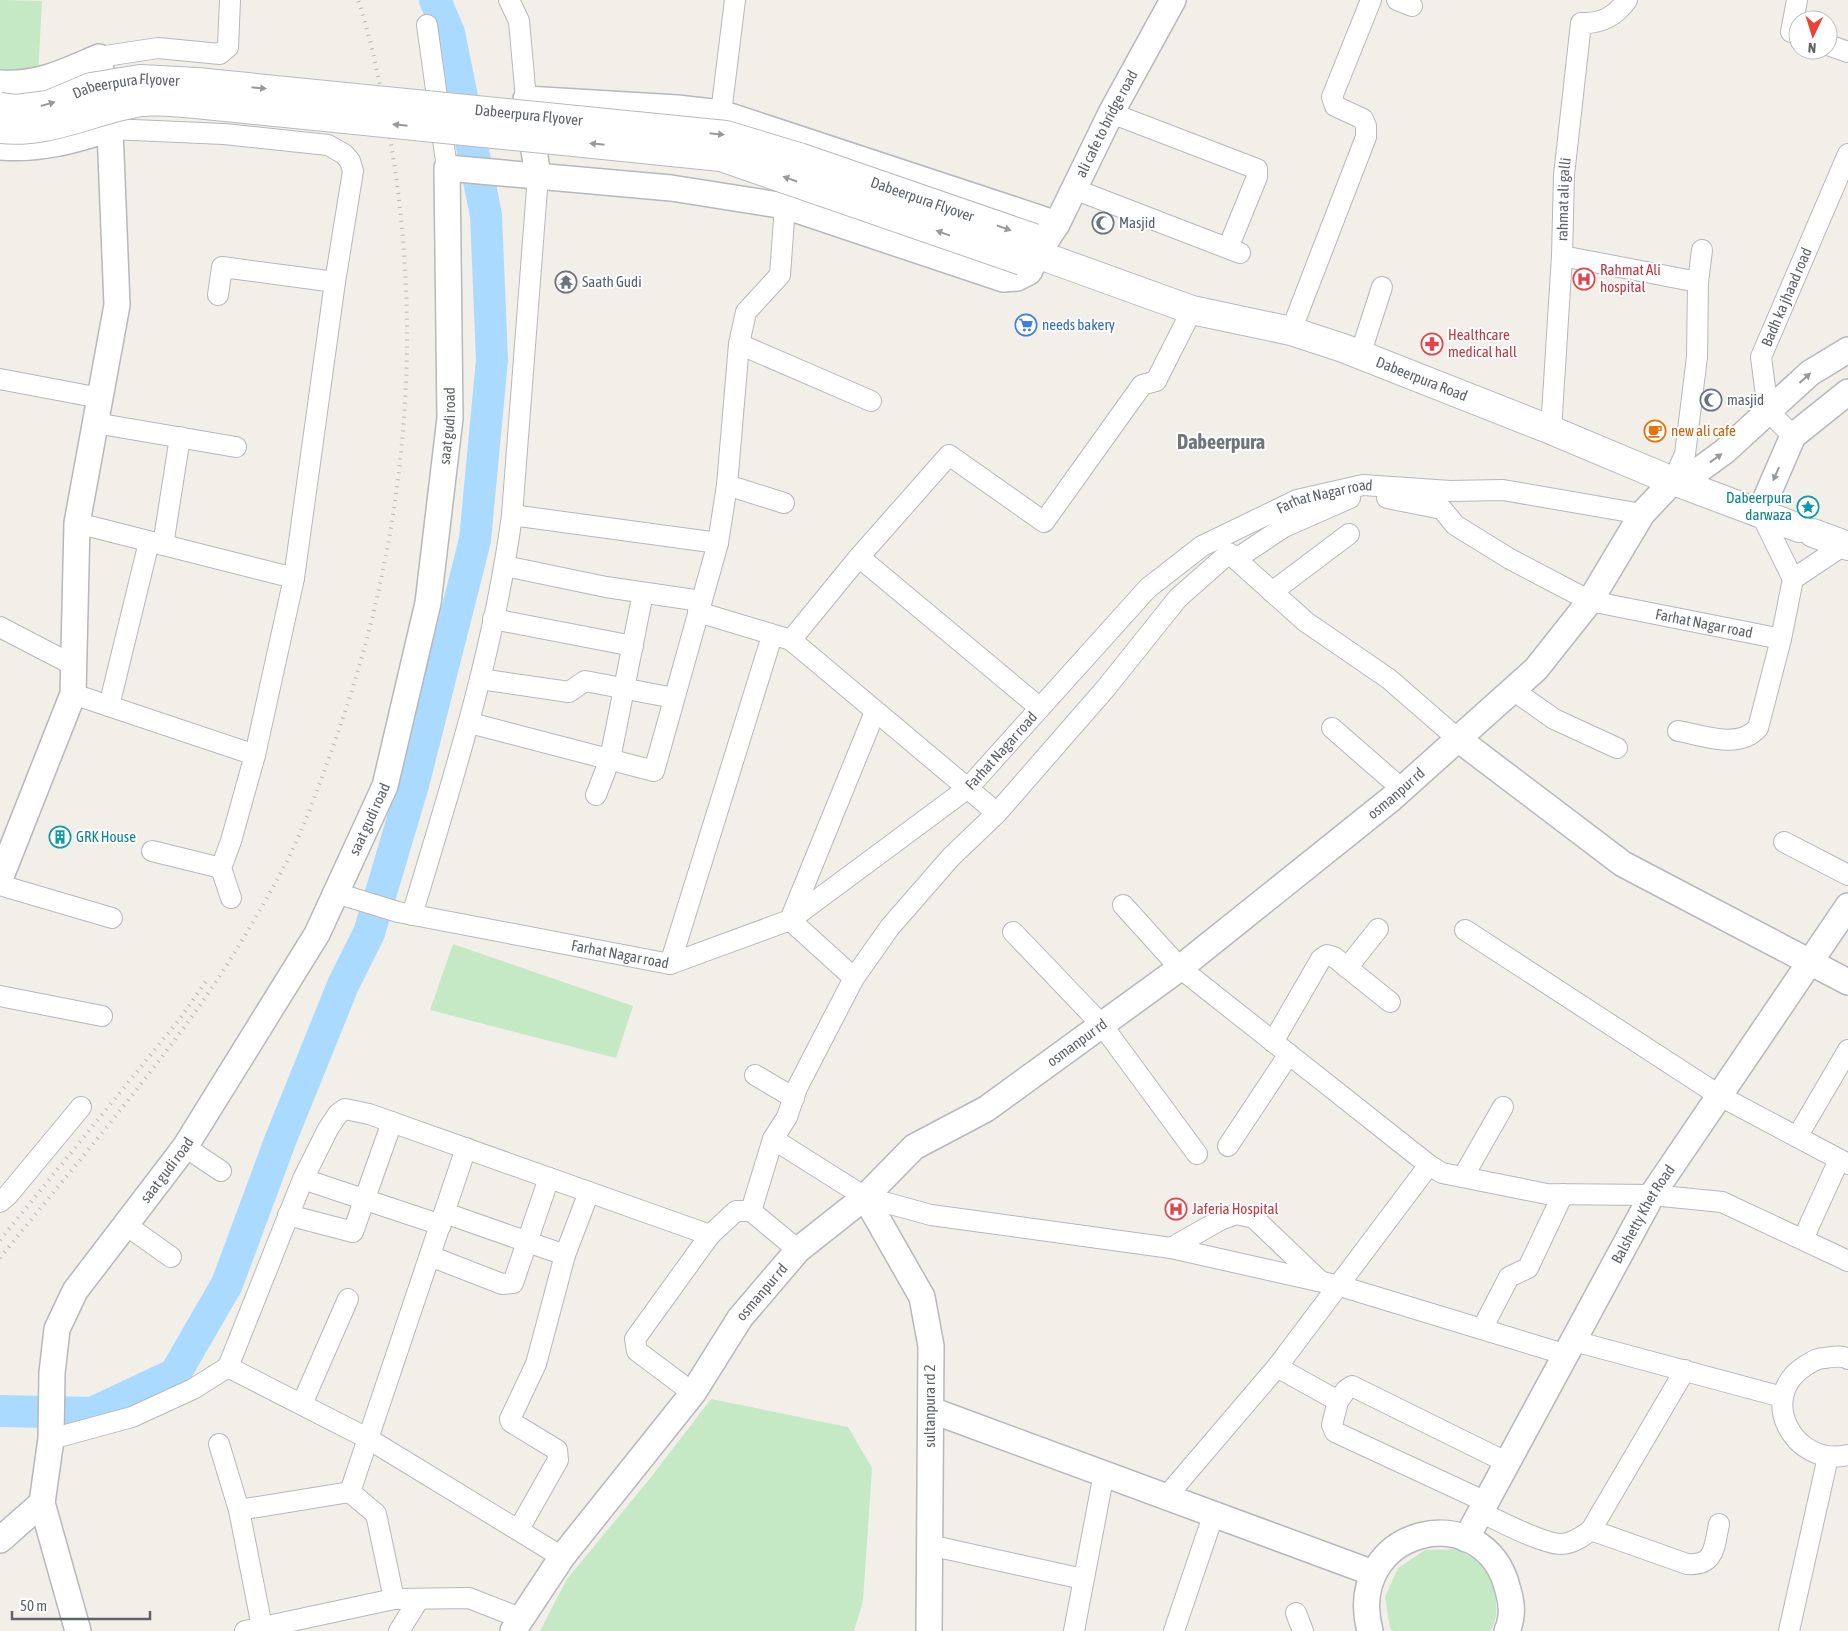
<svg xmlns="http://www.w3.org/2000/svg" width="1848" height="1631" viewBox="0 0 1848 1631" font-family="'Asap Condensed',sans-serif">
<style>
.green{fill:#c5e8c5}
.lines{fill:none;stroke-linecap:round;stroke-linejoin:round}
.river{stroke:#aadaff;stroke-width:32}
.minor-casing{stroke:#b5b8bc;stroke-width:22}
.tertiary-casing{stroke:#b5b8bc;stroke-width:28}
.secondary-casing{stroke:#b6babf;stroke-width:30}
.minor{stroke:#fff;stroke-width:20}
.tertiary{stroke:#fff;stroke-width:25}
.secondary{stroke:#fff;stroke-width:28}
.rail{stroke:#b6b7b8;stroke-width:4;stroke-dasharray:1 6;stroke-linecap:butt}
.secondary-bridge-casing{stroke:#b6babf;stroke-width:30;stroke-linecap:butt}
.secondary-bridge{stroke:#fff;stroke-width:28}
.oneway{fill:#979a9d}
.labels{text-anchor:middle;stroke-width:4;stroke-linejoin:round;paint-order:stroke}
.street-label{font-size:15px;fill:#5f6368;stroke:#fff}
.worship-label{font-size:15px;fill:#5b616d;stroke:#fff;text-anchor:start}
.health-label{font-size:15px;fill:#be3a42;stroke:#fff;text-anchor:start}
.shop-label{font-size:15px;fill:#366cbe;stroke:#fff;text-anchor:start}
.food-label{font-size:15px;fill:#c56008;stroke:#fff;text-anchor:start}
.culture-label{font-size:15px;fill:#0d838f;stroke:#fff;text-anchor:end}
.district-label{font-size:20px;font-weight:bold;fill:#70757a;stroke:#fff}
</style>
<rect width="100%" height="100%" fill="#f1efe8"/>
<g class="green">
<path d="M0,0L42,1L38,74L0,75Z"/>
<path d="M453,944L633,1006L616,1058L430,1010Z"/>
<path d="M711,1399L848,1427L872,1468L863,1601L854,1631H540L567,1579L648,1481Z"/>
<path d="M1457,1549C1465,1554 1477,1559 1483,1566C1496,1579 1502,1616 1490,1631H1393L1390,1628L1385,1597L1398,1568L1425,1550Z"/>
</g>
<g class="lines">
<path class="river" d="M0,1411L92,1413L175,1374L227,1284L280,1141L343,985L369,933L413,785L475,540L492,360L486,215L449,33L435,0"/>
<g class="minor-casing">
<g id="minor">
<path d="M509,0L519,21L526,99"/>
<path d="M1397,0L1412,6"/>
<path d="M1797,0L1791,32L1798,34"/>
<path d="M427,25L447,168"/>
<path d="M1828,45L1848,52"/>
<path d="M99,57L158,48L220,54L228,47L230,0"/>
<path d="M721,113L735,0"/>
<path d="M1111,113L1257,169V177L1228,248"/>
<path d="M110,129L224,134L328,145L344,154L350,161L353,171L335,282L294,578L255,755L231,841L221,868L231,898"/>
<path d="M1074,189L1240,253"/>
<path d="M1562,256L1698,282L1702,250"/>
<path d="M218,295L222,267L335,282"/>
<path d="M1291,331L1366,137V126L1363,119L1335,106L1332,97L1371,0"/>
<path d="M739,344L871,401"/>
<path d="M1360,355L1382,287"/>
<path d="M0,379L100,398"/>
<path d="M95,423L236,447"/>
<path id="s1" d="M1551,430L1562,256L1564,175L1581,23C1601,24 1615,17 1627,0"/>
<path id="s2" d="M1793,436L1768,411L1761,357L1848,154"/>
<path d="M1673,481L1685,454L1697,357L1698,282"/>
<path d="M727,485L784,503"/>
<path id="s3" d="M1387,498L1442,509L1455,525L1510,559L1590,601L1781,639L1793,579L1844,545"/>
<path d="M1760,512L1793,579"/>
<path d="M512,515L718,543"/>
<path d="M77,523L294,578"/>
<path d="M163,545L180,437"/>
<path d="M859,557L1040,708"/>
<path d="M1236,559L1284,527L1350,498"/>
<path d="M505,566L606,587L701,601"/>
<path d="M1272,592L1349,534"/>
<path d="M698,612L791,640L997,813"/>
<path d="M493,619L633,646"/>
<path d="M0,627L75,666"/>
<path d="M791,640L859,557L949,455L1044,522L1142,385L1156,381L1192,310"/>
<path d="M480,679L569,692L585,681L674,698"/>
<path d="M1513,690L1554,719L1617,748"/>
<path d="M73,694L255,755"/>
<path d="M109,706L149,542"/>
<path d="M470,723L654,771L718,543L727,485L739,344L746,312L780,275L785,206"/>
<path d="M1332,728L1402,789"/>
<path d="M1678,731C1703,735 1738,750 1758,728L1781,639"/>
<path d="M596,795L610,759L643,593"/>
<path d="M1784,842L1848,875"/>
<path d="M152,851L221,868"/>
<path d="M0,885L112,918"/>
<path id="s4" d="M336,893L398,912L670,964L790,920L968,788L1148,588L1202,546L1297,500L1363,485L1450,491L1503,490L1642,514"/>
<path d="M1123,905L1180,968L1429,1165L1442,1173L1547,1194L1652,1195L1722,1202L1848,1261"/>
<path d="M412,915C452,782 494,652 512,515L538,176"/>
<path d="M1465,930L1720,1096L1848,1164"/>
<path d="M1013,932L1102,1025L1197,1154"/>
<path d="M670,964L772,636"/>
<path d="M1347,968L1378,929"/>
<path d="M854,978L790,920L875,712"/>
<path d="M0,996L102,1016"/>
<path d="M1273,1042L1321,959L1327,955L1334,957L1390,1002"/>
<path d="M755,1075L794,1098"/>
<path d="M1797,1137L1848,1050"/>
<path d="M773,1139L865,1197L931,1215L1171,1248L1340,1286L1567,1355"/>
<path d="M1228,1146L1289,1054"/>
<path d="M185,1147L221,1171"/>
<path d="M1463,1177L1503,1107"/>
<path d="M303,1179L441,1225"/>
<path d="M0,1202L8,1195L81,1107"/>
<path d="M751,1211L798,1250"/>
<path d="M445,1213L565,1255L589,1192"/>
<path d="M288,1215L353,1232L392,1122"/>
<path d="M126,1225L171,1257"/>
<path d="M1803,1239L1839,1160"/>
<path d="M1171,1248L1222,1219L1237,1214L1254,1218L1320,1281"/>
<path d="M430,1256L502,1284L513,1283L549,1178"/>
<path d="M1482,1329L1509,1277L1528,1268L1563,1194"/>
<path d="M1574,1341L1782,1397"/>
<path d="M1848,1359C1842,1355 1832,1357 1825,1358C1816,1358 1812,1362 1805,1366C1756,1397 1794,1468 1848,1455"/>
<path d="M228,1367L367,1438L562,1557"/>
<path d="M1277,1367L1338,1401L1332,1425L1335,1432L1486,1502"/>
<path d="M693,1393L637,1351L635,1339L710,1235L736,1211H751L773,1139L787,1117L797,1088L854,978L890,927L951,857L997,813L1106,688L1178,598L1229,553L1306,622L1389,679L1458,739"/>
<path d="M1338,1401L1346,1390L1352,1386L1508,1463"/>
<path d="M302,1404L348,1299"/>
<path d="M51,1439L132,1417L193,1389L228,1367L303,1179L328,1129L338,1114L345,1109L369,1114L710,1235"/>
<path d="M219,1444L239,1510L262,1627"/>
<path d="M350,1492L376,1514L394,1599"/>
<path d="M1166,1497L1277,1367L1429,1165"/>
<path d="M239,1510L350,1492L466,1148"/>
<path d="M1480,1512C1500,1521 1540,1543 1560,1544C1572,1544 1582,1537 1591,1530L1685,1370"/>
<path d="M519,1529L558,1460L557,1450L511,1422L510,1419L536,1364L565,1255"/>
<path d="M1591,1530L1687,1564C1716,1566 1714,1546 1719,1524"/>
<path d="M929,1545L1083,1579"/>
<path d="M1296,1613L1303,1631"/>
<path d="M245,1631L394,1599L469,1598L520,1618"/>
<path d="M399,1631L419,1599"/>
<path d="M1074,1631L1104,1473"/>
<path d="M1174,1631L1214,1513"/>
<path d="M1789,1631L1828,1457"/>
</g>
</g>
<g class="tertiary-casing">
<g id="tertiary">
<path d="M0,83C37,86 66,71 99,57L110,129L117,305L77,523L73,694L0,879"/>
<path d="M0,147C41,150 71,141 110,129"/>
<path d="M538,176L526,99L677,108L721,113L1057,224"/>
<path d="M1760,512L1793,436L1848,392"/>
<path d="M1458,739L1623,864L1848,982"/>
<path d="M865,1197L922,1297L931,1346L929,1631"/>
<path d="M931,1410L1373,1573"/>
<path id="s5" d="M1466,1539L1652,1195L1848,906"/>
<path d="M0,1540L42,1503"/>
<path id="s6" d="M78,1631L42,1503L51,1439L52,1373L57,1329L75,1291L185,1147L317,934L385,786L428,603L450,418L447,168L671,188L785,206L1003,279L1017,278L1029,272L1041,248L1057,224L1111,113L1173,0"/>
<path id="s7" d="M513,1631L562,1557L693,1393L740,1318L798,1250L865,1197L914,1147L986,1109L1180,968L1391,799L1536,669L1590,601L1642,514L1673,481L1699,470L1725,451L1810,373L1848,350"/>
<path d="M1370,1631C1343,1528 1485,1494 1508,1590C1512,1603 1513,1618 1507,1631"/>
</g>
</g>
<g class="secondary-casing">
<g id="secondary">
<path id="s8" d="M1034,238L1048,258L1192,310L1291,331L1343,348L1551,430L1663,477L1799,528"/>
<path d="M1813,533L1848,546"/>
</g>
</g>
<use href="#minor" class="minor"/>
<use href="#tertiary" class="tertiary"/>
<use href="#secondary" class="secondary"/>
<g class="rail">
<path d="M0,1240L179,1020L207,980"/>
<path d="M0,1258C62,1181 127,1105 185,1026C222,976 258,916 287,861C304,827 318,789 331,752C405,551 427,339 388,127C380,85 372,41 358,0"/>
</g>
<g class="secondary-bridge-casing">
<g id="secondary-bridge">
<path id="s9" d="M0,107L16,109L48,105L91,87L140,79L197,82L726,135L799,157L1034,238"/>
<path d="M0,129C49,135 95,109 142,102C159,100 179,103 196,104L721,157L1022,261"/>
</g>
</g>
<use href="#secondary-bridge" class="secondary-bridge"/>
</g>
<defs><path id="oneway-solid" d="M-6-.8H1V-3.2L6.5 0L1 3.2V.8H-6Z" transform="scale(1.25)"/></defs>
<g class="oneway">
<use href="#oneway-solid" transform="translate(259 88) rotate(6)"/>
<use href="#oneway-solid" transform="translate(48 104) rotate(-16)"/>
<use href="#oneway-solid" transform="translate(400 125) rotate(-174)"/>
<use href="#oneway-solid" transform="translate(717 134) rotate(6)"/>
<use href="#oneway-solid" transform="translate(597 144) rotate(-174)"/>
<use href="#oneway-solid" transform="translate(790 179) rotate(-161)"/>
<use href="#oneway-solid" transform="translate(1004 228) rotate(19)"/>
<use href="#oneway-solid" transform="translate(943 233) rotate(-160)"/>
<use href="#oneway-solid" transform="translate(1805 378) rotate(-42)"/>
<use href="#oneway-solid" transform="translate(1716 458) rotate(-36)"/>
<use href="#oneway-solid" transform="translate(1776 474) rotate(114)"/>
</g>
<defs>
<g id="mosque-ring" transform="scale(1.125)"><circle r="9.5" fill="#fff" stroke="#6b7280" stroke-width="1.5"/><path d="M3.5-4.9A6 6 0 1 0 3.5 4.9A5 5 0 1 1 3.5-4.9Z" fill="#6b7280"/></g>
<g id="hospital-ring" transform="scale(1.125)"><circle r="9.5" fill="#fff" stroke="#e0444e" stroke-width="1.5"/><path d="M-5-5h3v3.5h4V-5h3V5h-3V1.5h-4V5h-3Z" fill="#e0444e"/></g>
<g id="temple-ring" transform="scale(1.125)"><circle r="9.5" fill="#fff" stroke="#6b7280" stroke-width="1.5"/><path d="M0-6L5-2H3V0L6.5 2.5H4V6H1.5V3h-3V6H-4V2.5H-6.5L-3 0V-2H-5Z" fill="#6b7280"/></g>
<g id="supermarket-ring" transform="scale(1.125)"><circle r="9.5" fill="#fff" stroke="#3f7fe0" stroke-width="1.5"/><path d="M-6-5.5h2.5l.6 2H6L4.5 2H-2.5L-4.4-4H-6ZM-1.5 3.2a1.3 1.3 0 1 0 .1 0ZM3 3.2a1.3 1.3 0 1 0 .1 0Z" fill="#3f7fe0"/></g>
<g id="pharmacy-ring" transform="scale(1.125)"><circle r="9.5" fill="#fff" stroke="#e0444e" stroke-width="1.5"/><path d="M-2-6h4v4h4v4h-4v4h-4v-4h-4v-4h4Z" fill="#e0444e"/></g>
<g id="cafe-ring" transform="scale(1.125)"><circle r="9.5" fill="#fff" stroke="#e8710a" stroke-width="1.5"/><path d="M-5.5-4.5H6V0H3Q3 3.5 0 3.5H-2.5Q-5.5 3.5-5.5 0ZM3-3.2v2h1.7v-2ZM-6 4.5H4V6H-6Z" fill="#e8710a"/></g>
<g id="sight-ring" transform="scale(1.125)"><circle r="9.5" fill="#fff" stroke="#0f9aa8" stroke-width="1.5"/><path d="M0-6L1.8-2.2L6-1.7L2.9 1.2L3.7 5.4L0 3.3L-3.7 5.4L-2.9 1.2L-6-1.7L-1.8-2.2Z" fill="#0f9aa8"/></g>
<g id="building-ring" transform="scale(1.125)"><circle r="9.5" fill="#fff" stroke="#0f9aa8" stroke-width="1.5"/><path d="M-4-6H4V6H1V3H-1V6H-4ZM-2.5-4.3h1.7v1.8h-1.7ZM.8-4.3h1.7v1.8H.8ZM-2.5-1h1.7V.8h-1.7ZM.8-1h1.7V.8H.8Z" fill="#0f9aa8"/></g>
</defs>
<g fill-rule="evenodd">
<use href="#mosque-ring" x="1103" y="223"/>
<use href="#hospital-ring" x="1584" y="279"/>
<use href="#temple-ring" x="566" y="282"/>
<use href="#supermarket-ring" x="1026" y="325"/>
<use href="#pharmacy-ring" x="1432" y="344"/>
<use href="#mosque-ring" x="1711" y="400"/>
<use href="#cafe-ring" x="1655" y="431"/>
<use href="#sight-ring" x="1808" y="507"/>
<use href="#building-ring" x="60" y="837"/>
<use href="#hospital-ring" x="1176" y="1209"/>
</g>
<g class="labels">
<g class="street-label">
<text dy="5" stroke="none"><textPath href="#s9" startOffset="130">Dabeerpura Flyover</textPath></text>
<text dy="5" stroke="none"><textPath href="#s9" startOffset="535">Dabeerpura Flyover</textPath></text>
<text dy="5" stroke="none"><textPath href="#s6" startOffset="2334">ali cafe to bridge road</textPath></text>
<text dy="5" stroke="none"><textPath href="#s1" startOffset="231">rahmat ali galli</textPath></text>
<text dy="5" stroke="none"><textPath href="#s9" startOffset="940">Dabeerpura Flyover</textPath></text>
<text dy="5" stroke="none"><textPath href="#s2" startOffset="155">Badh ka jhaad road</textPath></text>
<text dy="5" stroke="none"><textPath href="#s8" startOffset="418">Dabeerpura Road</textPath></text>
<text dy="5" stroke="none"><textPath href="#s6" startOffset="1311">saat gudi road</textPath></text>
<text dy="5" stroke="none"><textPath href="#s4" startOffset="1162">Farhat Nagar road</textPath></text>
<text dy="5" stroke="none"><textPath href="#s3" startOffset="348">Farhat Nagar road</textPath></text>
<text dy="5" stroke="none"><textPath href="#s4" startOffset="741">Farhat Nagar road</textPath></text>
<text dy="5" stroke="none"><textPath href="#s7" startOffset="1231">osmanpur rd</textPath></text>
<text dy="5" stroke="none"><textPath href="#s6" startOffset="908">saat gudi road</textPath></text>
<text dy="5" stroke="none"><textPath href="#s4" startOffset="291">Farhat Nagar road</textPath></text>
<text dy="5" stroke="none"><textPath href="#s7" startOffset="826">osmanpur rd</textPath></text>
<text dy="5" stroke="none"><textPath href="#s6" startOffset="502">saat gudi road</textPath></text>
<text dy="5" stroke="none"><textPath href="#s5" startOffset="370">Balshetty Khet Road</textPath></text>
<text dy="5" stroke="none"><textPath href="#s7" startOffset="421">osmanpur rd</textPath></text>
<text transform="translate(930 1406) rotate(-90)" y="5">sultanpura rd 2</text>
</g>
<g class="worship-label">
<text x="1119" y="228">Masjid</text>
<text x="582" y="287">Saath Gudi</text>
<text x="1727" y="405">masjid</text>
</g>
<g class="health-label">
<text x="1600" y="275">Rahmat Ali<tspan x="1600" dy="17">hospital</tspan></text>
<text x="1448" y="340">Healthcare<tspan x="1448" dy="17">medical hall</tspan></text>
<text x="1192" y="1214">Jaferia Hospital</text>
</g>
<g class="shop-label">
<text x="1042" y="330">needs bakery</text>
</g>
<g class="food-label">
<text x="1671" y="436">new ali cafe</text>
</g>
<g class="culture-label">
<text x="1792" y="503">Dabeerpura<tspan x="1792" dy="17">darwaza</tspan></text>
<text x="76" y="842" text-anchor="start">GRK House</text>
</g>
<g class="district-label">
<text x="1221" y="449">Dabeerpura</text>
</g>
</g>
<g transform="translate(1813 35) rotate(184)"><circle r="24" fill="#ffffff" stroke="#bfc1c3"/>
<path d="M0-4L9 19L0 12L-9 19Z" fill="#ea4335"/>
<text y="-8" font-size="14" font-weight="bold" text-anchor="middle" fill="#5f6368">N</text>
</g>
<path d="M12 1611v8h138v-8" fill="none" stroke="#5f6368" stroke-width="2.5"/>
<text x="20" y="1611" font-size="15" fill="#5f6368" stroke="#ffffff" stroke-width="4" paint-order="stroke">50 m</text>
</svg>
